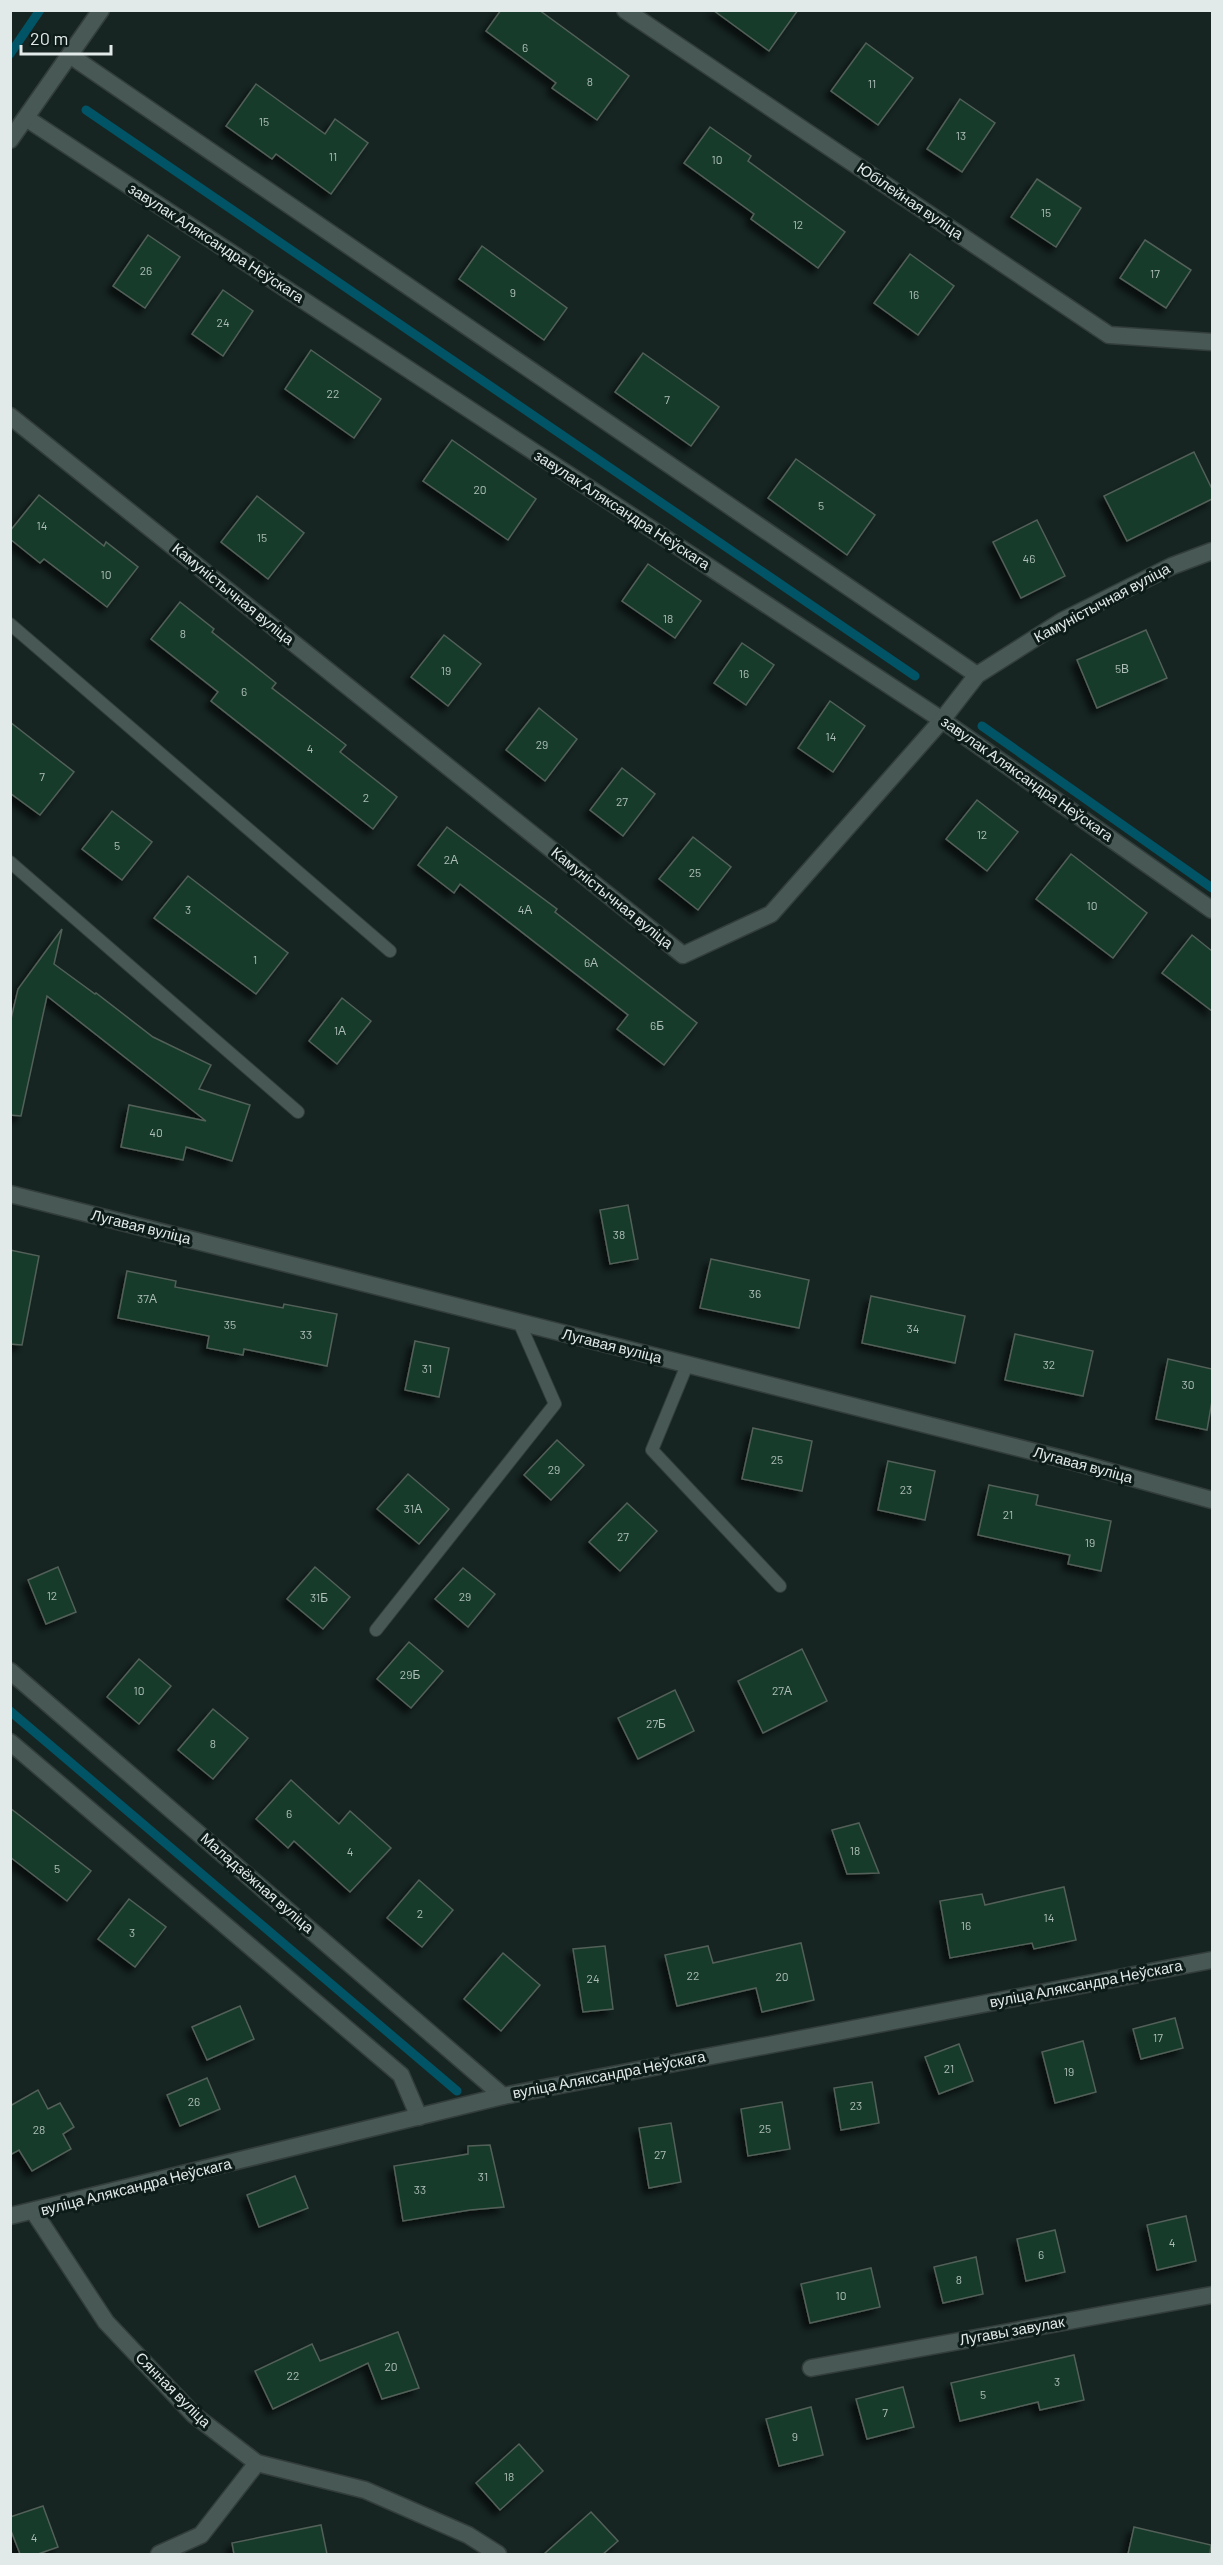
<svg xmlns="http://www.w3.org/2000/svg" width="1223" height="2565" viewBox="0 0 1223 2565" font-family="Barlow,sans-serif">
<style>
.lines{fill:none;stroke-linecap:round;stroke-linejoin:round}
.stream{stroke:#005465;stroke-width:9}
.building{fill:#173a2a;stroke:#526059;stroke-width:1.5;filter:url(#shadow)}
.service-casing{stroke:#333e3c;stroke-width:14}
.minor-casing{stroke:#333e3c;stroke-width:19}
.service{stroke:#485855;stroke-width:12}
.minor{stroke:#485855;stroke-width:16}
.labels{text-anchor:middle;stroke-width:6;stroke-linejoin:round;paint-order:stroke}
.number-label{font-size:12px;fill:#aebeb8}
.street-label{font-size:15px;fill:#e1eae8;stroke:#0d1b19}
</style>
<defs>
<filter id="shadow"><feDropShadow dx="-5.5" dy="5.5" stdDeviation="3" flood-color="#0009"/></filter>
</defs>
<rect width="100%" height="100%" fill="#162522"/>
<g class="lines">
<g class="stream">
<path d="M10,54L40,10"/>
<path d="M86,110L915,676"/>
<path d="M982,726L1212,888"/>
<path d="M10,1711L457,2091"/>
</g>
</g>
<g class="building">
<path d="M501,10H539L629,76L597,120L552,88L556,83L486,31Z"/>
<path d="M713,10H798L769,51Z"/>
<path d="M866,43L913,78L878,125L831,91Z"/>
<path d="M256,84L325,134L335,119L368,143L331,194L276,154L272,159L226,126Z"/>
<path d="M960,99L995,123L962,172L927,149Z"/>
<path d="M710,127L751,156L748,161L845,232L818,268L751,219L754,214L684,163Z"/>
<path d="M1037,179L1081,208L1056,247L1011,217Z"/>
<path d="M148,235L180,257L145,308L113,286Z"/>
<path d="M1145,240L1191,270L1166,308L1120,278Z"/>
<path d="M482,246L567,308L544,340L459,279Z"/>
<path d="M910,254L954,286L918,335L874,303Z"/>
<path d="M223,290L253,311L223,356L192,334Z"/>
<path d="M311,350L381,399L354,438L285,389Z"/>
<path d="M643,353L719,407L691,446L615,392Z"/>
<path d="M452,440L536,499L508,540L423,481Z"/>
<path d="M1194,452L1212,489V499L1127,541L1104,496Z"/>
<path d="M796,459L875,515L847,555L768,498Z"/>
<path d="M39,495L104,546L106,542L138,567L107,607L44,559L40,563L10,539V531Z"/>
<path d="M257,496L304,533L268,579L221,542Z"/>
<path d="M1037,520L1065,576L1021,598L993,542Z"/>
<path d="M648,564L701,601L675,638L622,601Z"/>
<path d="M180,602L214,629L212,632L276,683L272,688L346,745L340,752L397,797L373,829L211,701L218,692L151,639Z"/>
<path d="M1146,630L1167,678L1097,708L1077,660Z"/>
<path d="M444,635L481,664L448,706L411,677Z"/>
<path d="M742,643L774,665L746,705L714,683Z"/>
<path d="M830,701L865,726L833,772L798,748Z"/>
<path d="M539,708L577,739L545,781L506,750Z"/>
<path d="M10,722L74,772L40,815L10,793Z"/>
<path d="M622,768L655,794L623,836L590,810Z"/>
<path d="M977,800L1018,832L987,871L946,839Z"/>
<path d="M112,811L152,842L122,880L82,849Z"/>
<path d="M447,827L557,909L555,912L697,1023L664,1065L617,1029L628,1015L460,884L454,893L418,865Z"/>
<path d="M693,837L731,867L698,910L659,879Z"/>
<path d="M1071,854L1147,913L1113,958L1036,899Z"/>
<path d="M188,876L288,953L256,994L154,918Z"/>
<path d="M62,929L54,964L95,994L96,993L153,1037L211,1065L199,1089L250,1105L232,1161L186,1147L183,1160L121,1147L129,1105L206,1121L47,996L21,1116L10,1115V1023L18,989Z"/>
<path d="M1192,935L1212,951V1011L1162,973Z"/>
<path d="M342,998L371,1021L337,1064L309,1041Z"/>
<path d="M628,1205L638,1259L610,1264L600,1210Z"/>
<path d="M10,1250L39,1256L22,1345L10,1344Z"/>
<path d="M711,1259L809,1280L799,1328L700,1308Z"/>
<path d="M127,1271L176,1281L175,1287L283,1308L284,1304L337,1314L327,1366L244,1349L243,1355L207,1348L209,1336L118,1318Z"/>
<path d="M871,1296L965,1316L955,1363L862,1343Z"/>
<path d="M1015,1334L1093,1351L1083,1396L1005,1380Z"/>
<path d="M415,1341L449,1348L439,1397L405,1390Z"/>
<path d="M1168,1359L1212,1369V1401L1207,1430L1156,1419Z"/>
<path d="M753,1428L812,1441L802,1491L742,1479Z"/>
<path d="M557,1440L584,1465L551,1500L524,1475Z"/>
<path d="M888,1461L935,1471L925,1520L878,1510Z"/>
<path d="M408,1474L449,1509L419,1544L377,1509Z"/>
<path d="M989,1485L1038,1495L1036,1505L1111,1521L1101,1571L1068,1564L1070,1555L978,1535Z"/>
<path d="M627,1503L657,1531L620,1571L589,1542Z"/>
<path d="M58,1567L76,1612L46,1624L28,1580Z"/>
<path d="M315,1567L350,1597L323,1629L287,1599Z"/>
<path d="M463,1568L495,1594L468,1627L435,1599Z"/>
<path d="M409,1642L443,1671L411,1708L377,1679Z"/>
<path d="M802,1649L827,1701L763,1733L738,1681Z"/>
<path d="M139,1659L171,1686L139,1724L107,1697Z"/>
<path d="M675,1690L694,1731L638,1759L618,1718Z"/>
<path d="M213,1709L248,1738L213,1779L178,1750Z"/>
<path d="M291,1780L339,1824L350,1811L391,1848L350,1892L294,1841L288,1848L256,1819Z"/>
<path d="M10,1808L91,1871L67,1901L10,1857Z"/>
<path d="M859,1823L879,1873L847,1874L832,1830Z"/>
<path d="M419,1880L453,1910L422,1947L387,1918Z"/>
<path d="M1064,1887L1076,1940L1034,1949L1032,1943L950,1958L940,1901L982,1894L985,1905Z"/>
<path d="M129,1899L166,1927L135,1967L98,1939Z"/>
<path d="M801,1943L814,2000L762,2012L756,1988L677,2006L665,1955L708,1946L713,1963Z"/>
<path d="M605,1946L613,2009L583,2012L573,1949Z"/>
<path d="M503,1953L540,1985L501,2031L464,1999Z"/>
<path d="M240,2006L254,2039L207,2060L192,2027Z"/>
<path d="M1175,2018L1183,2048L1141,2059L1133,2029Z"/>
<path d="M1083,2041L1096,2092L1055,2103L1042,2052Z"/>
<path d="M959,2044L973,2081L939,2094L925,2057Z"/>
<path d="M207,2078L220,2109L180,2126L167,2095Z"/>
<path d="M872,2082L879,2123L841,2130L834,2088Z"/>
<path d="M38,2090L48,2109L60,2103L74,2127L63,2134L71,2149L32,2171L19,2150L10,2155V2106Z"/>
<path d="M782,2102L790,2149L748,2156L741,2109Z"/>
<path d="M671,2123L681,2182L649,2188L639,2128Z"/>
<path d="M490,2145L504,2207L470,2210L403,2221L394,2166L468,2154V2146Z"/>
<path d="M295,2176L308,2208L259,2227L247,2195Z"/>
<path d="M1186,2216L1196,2261L1157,2270L1147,2225Z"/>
<path d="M1055,2230L1065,2272L1026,2281L1017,2239Z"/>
<path d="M976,2257L983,2294L943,2303L934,2267Z"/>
<path d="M871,2268L880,2307L810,2323L801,2284Z"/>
<path d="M398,2332L419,2388L382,2399L368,2363L273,2409L255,2371L312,2344L320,2361Z"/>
<path d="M1074,2355L1084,2400L1040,2410L1038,2402L960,2421L951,2383Z"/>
<path d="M903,2387L914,2427L867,2439L856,2399Z"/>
<path d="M811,2407L823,2455L779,2466L766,2419Z"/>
<path d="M519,2444L543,2471L500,2510L476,2483Z"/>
<path d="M43,2506L58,2547L38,2554H20L10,2528V2517Z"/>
<path d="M591,2512L618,2541L603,2554H544Z"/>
<path d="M321,2525L327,2554H234L232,2543Z"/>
<path d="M1134,2527L1211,2545L1210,2554H1128Z"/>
</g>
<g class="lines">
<g class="service-casing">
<g id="service">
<path d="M10,624L390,951"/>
<path d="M10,862L298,1112"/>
<path d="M687,1365L652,1450L780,1586"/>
<path d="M376,1630L555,1404L519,1322"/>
</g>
</g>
<g class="minor-casing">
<g id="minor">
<path d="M625,10L1109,335L1212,342"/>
<path d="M71,56L977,675"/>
<path d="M26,118L942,720L1212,910"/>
<path d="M10,140L101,10"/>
<path d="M10,416L683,955L771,914L942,720L977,675L1062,621L1172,566L1212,551"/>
<path d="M10,1194L1075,1462L1212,1500"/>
<path d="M10,1671L503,2096"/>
<path d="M10,1742L401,2075L419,2117"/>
<path d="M34,2212L106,2322L194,2415L257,2463L365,2490L468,2535L498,2554"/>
<path d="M10,2216L503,2096L1212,1960"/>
<path d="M811,2368L1212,2295"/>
<path d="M159,2554L201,2535L257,2463"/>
</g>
</g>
<use href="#service" class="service"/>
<use href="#minor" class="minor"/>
</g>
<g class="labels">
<g class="number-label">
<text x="525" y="52">6</text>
<text x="590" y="86">8</text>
<text x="872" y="88">11</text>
<text x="264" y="126">15</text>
<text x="961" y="140">13</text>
<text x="333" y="161">11</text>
<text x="717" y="164">10</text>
<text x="1046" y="217">15</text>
<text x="798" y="229">12</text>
<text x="146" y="275">26</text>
<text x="1155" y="278">17</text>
<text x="513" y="297">9</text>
<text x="914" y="299">16</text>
<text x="223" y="327">24</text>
<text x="333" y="398">22</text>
<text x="667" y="404">7</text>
<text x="480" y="494">20</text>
<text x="821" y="510">5</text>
<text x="42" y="530">14</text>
<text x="262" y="542">15</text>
<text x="1029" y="563">46</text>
<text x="106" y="579">10</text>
<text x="668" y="623">18</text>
<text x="183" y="638">8</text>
<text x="1122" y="673">5В</text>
<text x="446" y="675">19</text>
<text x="744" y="678">16</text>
<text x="244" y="696">6</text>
<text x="831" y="741">14</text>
<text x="542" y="749">29</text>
<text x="310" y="753">4</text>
<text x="42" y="781">7</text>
<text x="366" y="802">2</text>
<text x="622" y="806">27</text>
<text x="982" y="839">12</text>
<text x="117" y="850">5</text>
<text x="451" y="864">2А</text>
<text x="695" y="877">25</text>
<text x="1092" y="910">10</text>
<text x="188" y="914">3</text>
<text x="525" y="914">4А</text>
<text x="255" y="964">1</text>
<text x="591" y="967">6А</text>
<text x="657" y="1030">6Б</text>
<text x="340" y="1035">1А</text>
<text x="156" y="1137">40</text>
<text x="619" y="1239">38</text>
<text x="755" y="1298">36</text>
<text x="147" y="1303">37А</text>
<text x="230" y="1329">35</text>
<text x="913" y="1333">34</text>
<text x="306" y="1339">33</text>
<text x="1049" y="1369">32</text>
<text x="427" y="1373">31</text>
<text x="1188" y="1389">30</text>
<text x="777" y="1464">25</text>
<text x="554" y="1474">29</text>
<text x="906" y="1494">23</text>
<text x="413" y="1513">31А</text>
<text x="1008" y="1519">21</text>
<text x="623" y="1541">27</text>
<text x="1090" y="1547">19</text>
<text x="52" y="1600">12</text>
<text x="465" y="1601">29</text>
<text x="319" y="1602">31Б</text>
<text x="410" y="1679">29Б</text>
<text x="139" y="1695">10</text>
<text x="782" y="1695">27А</text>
<text x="656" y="1728">27Б</text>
<text x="213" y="1748">8</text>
<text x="289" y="1818">6</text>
<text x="855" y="1855">18</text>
<text x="350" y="1856">4</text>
<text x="57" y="1873">5</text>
<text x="420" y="1918">2</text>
<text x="1049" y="1922">14</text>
<text x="966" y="1930">16</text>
<text x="132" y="1937">3</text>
<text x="693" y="1980">22</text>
<text x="782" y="1981">20</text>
<text x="593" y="1983">24</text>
<text x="1158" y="2042">17</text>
<text x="949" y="2073">21</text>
<text x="1069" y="2076">19</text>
<text x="194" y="2106">26</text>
<text x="856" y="2110">23</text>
<text x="765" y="2133">25</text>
<text x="39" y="2134">28</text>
<text x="660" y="2159">27</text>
<text x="483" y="2181">31</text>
<text x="420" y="2194">33</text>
<text x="1172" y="2247">4</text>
<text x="1041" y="2259">6</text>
<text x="959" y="2284">8</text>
<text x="841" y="2300">10</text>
<text x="391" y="2371">20</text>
<text x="293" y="2380">22</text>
<text x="1057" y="2386">3</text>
<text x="983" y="2399">5</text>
<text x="885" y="2417">7</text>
<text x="795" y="2441">9</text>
<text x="509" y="2481">18</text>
<text x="34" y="2542">4</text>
</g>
<g class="street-label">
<text transform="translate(910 201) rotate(34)" y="5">Юбілейная вуліца</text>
<text transform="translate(216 243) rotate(33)" y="5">завулак Аляксандра Неўскага</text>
<text transform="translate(622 510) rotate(33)" y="5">завулак Аляксандра Неўскага</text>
<text transform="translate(233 594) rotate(39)" y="5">Камуністычная вуліца</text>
<text transform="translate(1102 603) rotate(-28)" y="5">Камуністычная вуліца</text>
<text transform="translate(1027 779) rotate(35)" y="5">завулак Аляксандра Неўскага</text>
<text transform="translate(612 898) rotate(39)" y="5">Камуністычная вуліца</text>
<text transform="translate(141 1227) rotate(14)" y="5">Лугавая вуліца</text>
<text transform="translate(612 1346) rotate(14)" y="5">Лугавая вуліца</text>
<text transform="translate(1083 1465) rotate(15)" y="5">Лугавая вуліца</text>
<text transform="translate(257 1883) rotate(41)" y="5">Маладзёжная вуліца</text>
<text transform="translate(1086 1984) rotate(-11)" y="5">вуліца Аляксандра Неўскага</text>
<text transform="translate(609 2075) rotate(-11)" y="5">вуліца Аляксандра Неўскага</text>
<text transform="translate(136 2187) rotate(-14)" y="5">вуліца Аляксандра Неўскага</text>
<text transform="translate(1012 2331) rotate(-10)" y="5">Лугавы завулак</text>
<text transform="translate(173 2390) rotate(45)" y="5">Сянная вуліца</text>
</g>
</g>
<rect width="1223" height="2565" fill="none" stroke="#e1eae8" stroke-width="24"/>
<path d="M21 45v9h90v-9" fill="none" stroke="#e1eae8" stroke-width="3"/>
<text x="30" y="45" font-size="18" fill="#e1eae8" stroke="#0d1b19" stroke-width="4.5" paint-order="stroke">20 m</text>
</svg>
